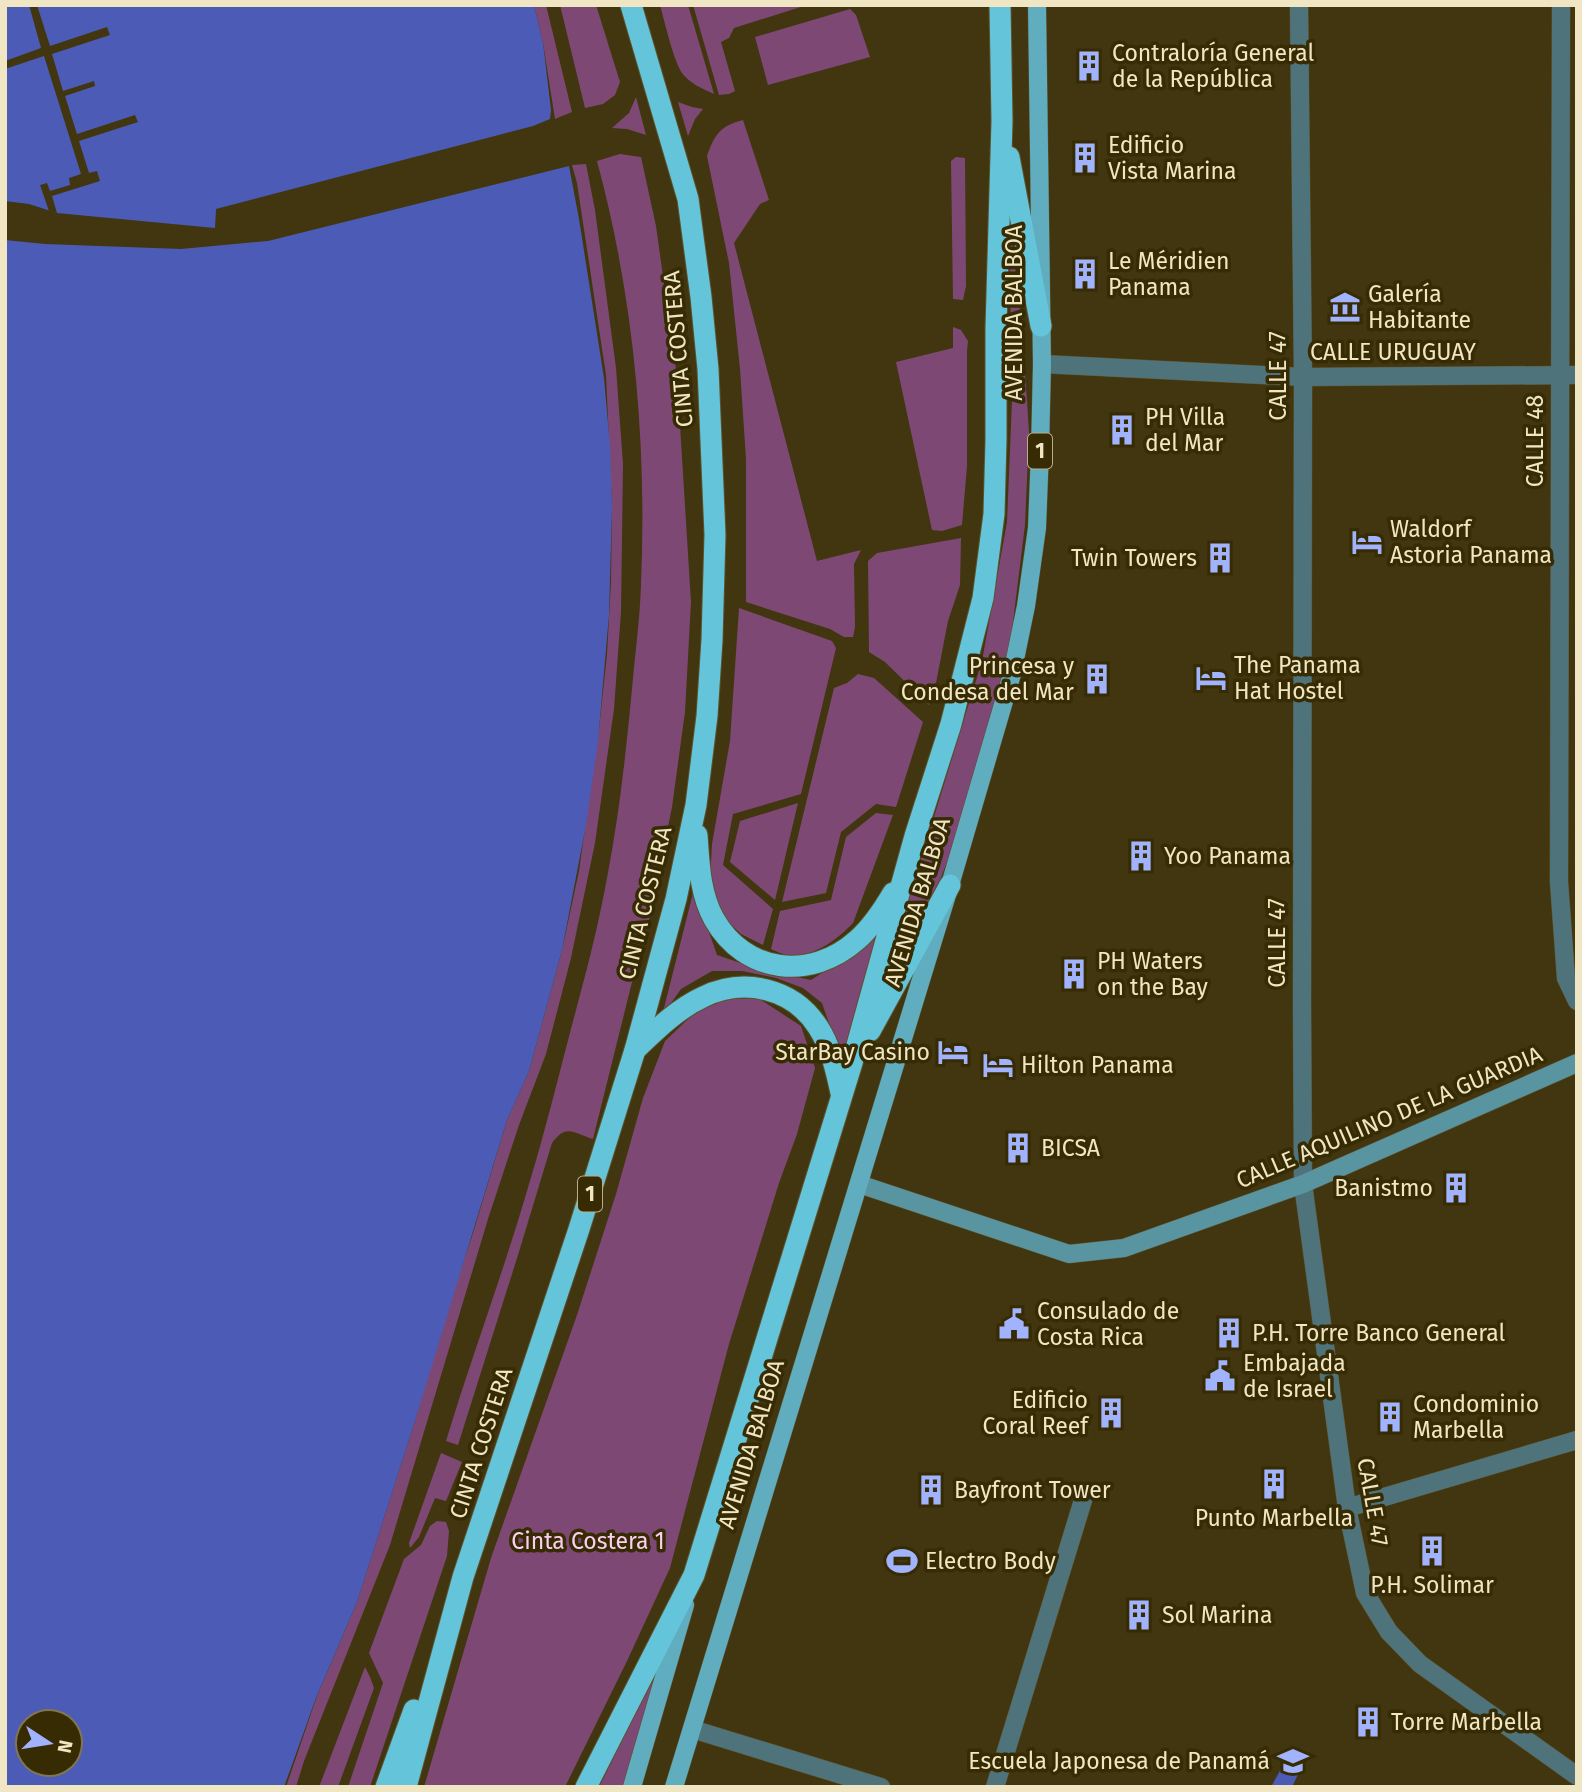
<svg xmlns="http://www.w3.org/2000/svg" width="1582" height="1792" viewBox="0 0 1582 1792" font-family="'Fira Sans',sans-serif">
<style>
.green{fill:#7e4875}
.water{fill:#4c5cb6;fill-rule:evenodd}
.pier{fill:#41360f}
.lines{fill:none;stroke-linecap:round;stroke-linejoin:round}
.street-casing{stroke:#5d522c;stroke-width:19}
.secondary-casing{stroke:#5d522c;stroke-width:19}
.primary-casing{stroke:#5d522c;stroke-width:19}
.highway-casing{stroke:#5d522c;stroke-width:23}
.street{stroke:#4f737b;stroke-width:18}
.secondary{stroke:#5994a1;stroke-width:18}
.primary{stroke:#5fadbe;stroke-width:18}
.highway{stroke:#64c4d9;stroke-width:21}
.labels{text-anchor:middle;stroke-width:7;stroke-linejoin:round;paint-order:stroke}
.shield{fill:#362b03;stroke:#b9ae89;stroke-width:2}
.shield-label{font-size:21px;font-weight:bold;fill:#f1e6c3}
.poi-label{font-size:23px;fill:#f1e6c3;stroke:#362b03;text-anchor:start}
.street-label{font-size:23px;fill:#f1e6c3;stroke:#362b03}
.park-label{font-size:23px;fill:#fccef2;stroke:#362b03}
</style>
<rect width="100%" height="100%" fill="#41360f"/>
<g class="green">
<path d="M534,5H546L572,112L555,119L543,43Z"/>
<path d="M560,5H596L620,82L615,95L603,104L585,108Z"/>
<path d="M660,5H688L714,94C703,89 689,83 682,73C673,59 665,23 660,5Z"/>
<path d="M693,5H807L734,28L729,38L721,42L735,91L729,94L719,95Z"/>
<path d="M850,9L856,15L870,57L768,85L755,37Z"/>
<path d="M636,97L646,135L627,129L612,128L629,113Z"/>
<path d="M678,102L692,107L703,109L695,119L688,136Z"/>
<path d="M743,120L769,200L760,204L734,243L817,561L861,550L854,564L855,627L853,637H844L830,629L746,602V459L740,369L729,263L707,156C715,134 720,126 743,120Z"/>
<path d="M620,154L641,157L656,226L677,377L691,602L685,712L672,807L644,944L631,986L593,1139C572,1132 566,1124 552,1143L518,1255L458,1445L446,1441C472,1355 504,1271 529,1184C545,1132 558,1078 572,1025C585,977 598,928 607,878C619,816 626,753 632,689C635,654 640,619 641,584C647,442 634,298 597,161Z"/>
<path d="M956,157L965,158L966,286L963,300L953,299L951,161Z"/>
<path d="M586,164L595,210L616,368L623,464L621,612L614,709L595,843L571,958L546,1054L519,1125L488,1219L390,1545L304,1761L296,1787H286L317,1696L357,1602L414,1424L440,1332L473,1233L507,1120L529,1071L562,950L579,871L599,729L607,654L611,581L612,507L606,375L577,183L572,165Z"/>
<path d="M1009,215L1020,310L1027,400L1029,433L1025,525L1012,630L1002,682L963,821L937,888L873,1015L982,661L1007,522L1012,401Z"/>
<path d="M953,327L961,330L968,341L967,351V466L962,525L942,531L932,530L896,362L953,348Z"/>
<path d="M961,538L960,585L948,621L936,683L932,686L931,700L929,705L885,662L869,652L868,561L877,553Z"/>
<path d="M739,608L832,641L836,648L801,794L733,814L723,865L773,909L763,945L741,934L725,919L710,881L712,844L730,741Z"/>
<path d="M858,674L874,678L923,722L896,807L876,804L841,832L826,893L782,902L834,688L847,683Z"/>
<path d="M798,803L775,900L730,862L740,821Z"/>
<path d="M876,813L893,815L853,923C838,939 812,959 787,955C782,954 776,951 771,949L780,911L831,900L846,837Z"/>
<path d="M694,889L717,955L758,969L811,980L842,960L884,918L842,1077L832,1032L822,1003L803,988L776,978L742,971H712L681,989L662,1016Z"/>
<path d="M758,998L801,1026L815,1068L797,1134L779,1183L729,1344L670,1568L627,1661L565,1787H424L491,1558L577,1315L616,1194L643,1098L665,1041L708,1000Z"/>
<path d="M441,1453L462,1462L446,1501L435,1498L419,1537L410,1548L409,1543Z"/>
<path d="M437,1521L446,1522L449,1531L447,1556L370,1787H348L383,1683L369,1653L404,1559L421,1545L430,1526Z"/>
<path d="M670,1644L626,1787H599Z"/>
<path d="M365,1667L370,1677L374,1688L338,1787H319Z"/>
</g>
<g class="water">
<path d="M5,5H534L543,43L551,110L550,119L533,126L216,209L215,228L57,213L29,204L5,201Z"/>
<path d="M569,166L579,219L604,378L610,446L612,507L609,615L598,741L586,825L562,950L529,1071L507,1120L414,1424L357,1602L316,1698L284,1787H5V240L45,244L181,249L268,241ZM28,1722H70V1764H28Z"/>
<path d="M1288,1756L1303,1764L1292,1787H1271Z"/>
</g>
<path class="pier" d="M29,5H37L50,46L107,27L110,35L52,54L63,91L94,81L95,86L65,96L77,134L135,115L138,122L79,141L89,173L97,171L100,181L52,196L57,213L49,211L40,185L47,183L50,191L70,185L69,178L81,174L44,56L5,69V61L41,48Z"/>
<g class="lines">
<g class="street-casing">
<g id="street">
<path d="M1299,5L1303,377L1302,1005L1303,1184L1347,1508L1365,1593L1389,1632L1420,1664L1577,1776"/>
<path d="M1561,5L1559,882L1566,978L1577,1001"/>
<path d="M1042,364L1303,377L1577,375"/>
<path d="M1347,1508L1577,1440"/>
<path d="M692,1729L881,1787"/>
<path d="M995,1787L1084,1497"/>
</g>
</g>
<g class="secondary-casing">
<path id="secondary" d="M859,1184L1069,1254L1124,1248L1303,1184L1577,1063"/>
</g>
<g class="primary-casing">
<g id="primary">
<path d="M632,1787L685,1605"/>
<path d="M674,1787L950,885L1012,674L1026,606L1037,528L1040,451L1042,364L1037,5"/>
</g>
</g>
<g class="highway-casing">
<g id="highway">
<path d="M1009,157L1041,326"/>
<path d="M697,835C699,864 700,894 714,919C745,974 811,981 857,940C872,927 883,910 893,893"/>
<path d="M870,1031L950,885"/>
<path d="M635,1050C656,1030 677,1009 703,997C744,977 793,988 818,1027C831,1047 836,1070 841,1093"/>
<path d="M386,1787L414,1710"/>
<path d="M406,1787L463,1577L579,1229L635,1050L676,899L696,805L707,716L712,640L715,535L708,369L701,297L688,199L631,5"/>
<path d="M586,1787L694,1575L852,1063L915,836L951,724L983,598L994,514L996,440V328L1002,121L1000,5"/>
</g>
</g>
<use href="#street" class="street"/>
<use href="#secondary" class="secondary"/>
<use href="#primary" class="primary"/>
<use href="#highway" class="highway"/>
</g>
<defs>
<g id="building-bare" transform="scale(2.415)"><path d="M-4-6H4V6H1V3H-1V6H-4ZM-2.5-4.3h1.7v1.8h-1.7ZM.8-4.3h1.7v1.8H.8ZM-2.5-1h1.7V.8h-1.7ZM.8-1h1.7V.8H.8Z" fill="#a1b3fd" stroke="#362b03" stroke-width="2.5" paint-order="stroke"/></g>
<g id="museum-bare" transform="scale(2.415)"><path d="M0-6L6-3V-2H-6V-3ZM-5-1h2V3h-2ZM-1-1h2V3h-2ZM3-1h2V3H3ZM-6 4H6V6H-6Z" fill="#a1b3fd" stroke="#362b03" stroke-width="2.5" paint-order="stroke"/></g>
<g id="hotel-bare" transform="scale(2.415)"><path d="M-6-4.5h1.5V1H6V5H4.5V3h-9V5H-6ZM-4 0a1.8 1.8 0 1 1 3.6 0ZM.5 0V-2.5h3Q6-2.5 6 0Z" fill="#a1b3fd" stroke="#362b03" stroke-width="2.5" paint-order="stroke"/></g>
<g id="civic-bare" transform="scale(2.415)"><path d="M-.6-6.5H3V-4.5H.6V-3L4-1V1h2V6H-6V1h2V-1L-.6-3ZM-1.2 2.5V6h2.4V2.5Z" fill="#a1b3fd" stroke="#362b03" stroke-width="2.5" paint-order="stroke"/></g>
<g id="stadium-bare" transform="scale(2.415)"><path d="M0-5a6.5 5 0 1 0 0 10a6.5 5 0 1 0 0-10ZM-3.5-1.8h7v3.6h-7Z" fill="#a1b3fd" stroke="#362b03" stroke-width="2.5" paint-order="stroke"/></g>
<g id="school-bare" transform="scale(2.415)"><path d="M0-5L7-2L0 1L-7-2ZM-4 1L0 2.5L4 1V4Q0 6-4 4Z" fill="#a1b3fd" stroke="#362b03" stroke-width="2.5" paint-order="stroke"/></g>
</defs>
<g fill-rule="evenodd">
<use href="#building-bare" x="1089" y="66"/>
<use href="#building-bare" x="1085" y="158"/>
<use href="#building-bare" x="1085" y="274"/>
<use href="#museum-bare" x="1345" y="307"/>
<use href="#building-bare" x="1122" y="430"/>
<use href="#hotel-bare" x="1367" y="542"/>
<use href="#building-bare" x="1220" y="558"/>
<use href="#hotel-bare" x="1211" y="678"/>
<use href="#building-bare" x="1097" y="679"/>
<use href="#building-bare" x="1141" y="856"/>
<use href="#building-bare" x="1074" y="974"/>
<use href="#hotel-bare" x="953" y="1052"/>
<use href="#hotel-bare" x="998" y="1065"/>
<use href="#building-bare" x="1018" y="1148"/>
<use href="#building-bare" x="1456" y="1188"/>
<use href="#civic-bare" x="1014" y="1324"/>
<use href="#building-bare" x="1229" y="1333"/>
<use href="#civic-bare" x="1220" y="1376"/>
<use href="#building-bare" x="1111" y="1413"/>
<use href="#building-bare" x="1390" y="1417"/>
<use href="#building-bare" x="1274" y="1484"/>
<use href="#building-bare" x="931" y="1490"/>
<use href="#building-bare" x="1432" y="1551"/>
<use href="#stadium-bare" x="902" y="1561"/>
<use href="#building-bare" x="1139" y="1615"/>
<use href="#building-bare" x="1368" y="1722"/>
<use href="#school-bare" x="1293" y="1761"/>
</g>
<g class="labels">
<g class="shield">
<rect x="1028" y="433.5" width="24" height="35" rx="5"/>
<rect x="578" y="1176.5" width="24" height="35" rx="5"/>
</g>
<g class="shield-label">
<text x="1040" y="458">1</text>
<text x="590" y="1201">1</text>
</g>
<g class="poi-label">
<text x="1112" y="61">Contraloría General<tspan x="1112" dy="26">de la República</tspan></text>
<text x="1108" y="153">Edificio<tspan x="1108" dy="26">Vista Marina</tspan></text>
<text x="1108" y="269">Le Méridien<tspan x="1108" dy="26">Panama</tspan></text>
<text x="1368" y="302">Galería<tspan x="1368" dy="26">Habitante</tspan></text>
<text x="1145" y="425">PH Villa<tspan x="1145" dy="26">del Mar</tspan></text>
<text x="1390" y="537">Waldorf<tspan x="1390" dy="26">Astoria Panama</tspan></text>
<text x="1197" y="566" text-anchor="end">Twin Towers</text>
<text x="1234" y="673">The Panama<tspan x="1234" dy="26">Hat Hostel</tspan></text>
<text x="1074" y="674" text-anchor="end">Princesa y<tspan x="1074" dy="26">Condesa del Mar</tspan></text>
<text x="1164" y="864">Yoo Panama</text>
<text x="1097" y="969">PH Waters<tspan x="1097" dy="26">on the Bay</tspan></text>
<text x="930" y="1060" text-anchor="end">StarBay Casino</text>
<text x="1021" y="1073">Hilton Panama</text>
<text x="1041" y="1156">BICSA</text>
<text x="1433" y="1196" text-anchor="end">Banistmo</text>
<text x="1037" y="1319">Consulado de<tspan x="1037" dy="26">Costa Rica</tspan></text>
<text x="1252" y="1341">P.H. Torre Banco General</text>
<text x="1243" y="1371">Embajada<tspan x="1243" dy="26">de Israel</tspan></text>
<text x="1088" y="1408" text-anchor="end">Edificio<tspan x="1088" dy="26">Coral Reef</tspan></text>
<text x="1413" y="1412">Condominio<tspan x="1413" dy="26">Marbella</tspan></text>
<text x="954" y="1498">Bayfront Tower</text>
<text x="1274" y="1526" text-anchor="middle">Punto Marbella</text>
<text x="925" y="1569">Electro Body</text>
<text x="1432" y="1593" text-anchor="middle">P.H. Solimar</text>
<text x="1162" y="1623">Sol Marina</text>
<text x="1391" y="1730">Torre Marbella</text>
<text x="1270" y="1769" text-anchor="end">Escuela Japonesa de Panamá</text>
</g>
<g class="street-label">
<text transform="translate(1014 313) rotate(-90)" y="8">AVENIDA BALBOA</text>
<text transform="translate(678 349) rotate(-95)" y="8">CINTA COSTERA</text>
<text x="1393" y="360">CALLE URUGUAY</text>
<text transform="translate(1278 376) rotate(-90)" y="8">CALLE 47</text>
<text transform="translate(1535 441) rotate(-90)" y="8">CALLE 48</text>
<text transform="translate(917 902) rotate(-73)" y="8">AVENIDA BALBOA</text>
<text transform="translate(645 903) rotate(-76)" y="8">CINTA COSTERA</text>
<text transform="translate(1277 943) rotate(-90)" y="8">CALLE 47</text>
<text transform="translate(1389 1117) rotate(-23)" y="8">CALLE AQUILINO DE LA GUARDIA</text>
<text transform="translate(481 1443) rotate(-72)" y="8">CINTA COSTERA</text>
<text transform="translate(751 1444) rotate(-73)" y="8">AVENIDA BALBOA</text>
<text transform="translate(1373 1502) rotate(80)" y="8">CALLE 47</text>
</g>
<g class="park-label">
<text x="588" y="1549">Cinta Costera 1</text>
</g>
</g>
<rect width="1582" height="1792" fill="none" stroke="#f1e6c3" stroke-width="14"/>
<g transform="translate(49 1743) rotate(102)"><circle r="33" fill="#362b03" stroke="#817650" stroke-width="2"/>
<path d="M0-5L12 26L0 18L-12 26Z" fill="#a1b3fd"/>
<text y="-10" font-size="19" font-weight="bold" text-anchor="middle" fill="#f1e6c3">N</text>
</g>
</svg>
